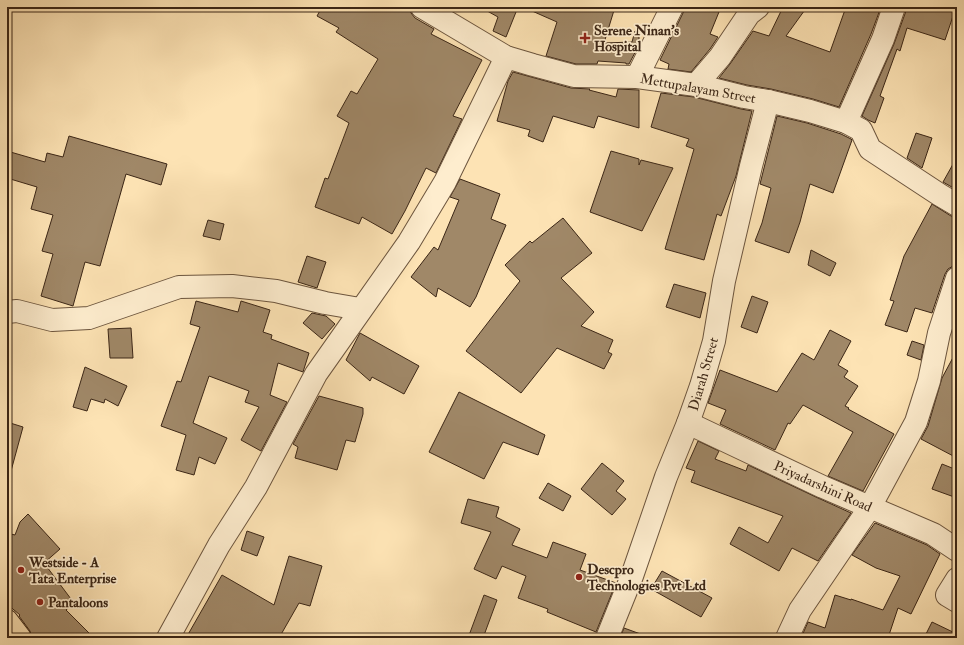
<svg xmlns="http://www.w3.org/2000/svg" width="964" height="645" viewBox="0 0 964 645" font-family="'IM FELL Double Pica',serif">
<style>
.building{fill:#a08868;stroke:#3b2616}
.lines{fill:none;stroke-linecap:round;stroke-linejoin:round}
.minor-casing{stroke:#6c553e;stroke-width:24}
.major-casing{stroke:#3b2616;stroke-width:24}
.minor{stroke:#feedce;stroke-width:22}
.major{stroke:#fde3b4;stroke-width:22}
.poi-dot{fill:#8f2418;stroke:#feedce;stroke-width:1.5}
.labels{text-anchor:middle;stroke-width:3.5;stroke-linejoin:round;paint-order:stroke}
.poi-label{font-size:14px;font-weight:bold;fill:#3b2616;stroke:#feedce;text-anchor:start}
.street-label{font-size:14px;fill:#3b2616;stroke:#feedce}
</style>
<rect width="100%" height="100%" fill="#fde3b4"/>
<filter id="stains"><feTurbulence type="fractalNoise" baseFrequency=".005" numOctaves="4"/><feColorMatrix values="0 0 0 0 .2 0 0 0 0 .09 0 0 0 0 .02 0 0 0 .5 -.17"/></filter>
<radialGradient id="worn" r=".72"><stop offset=".6" stop-color="#630" stop-opacity="0"/><stop offset="1" stop-color="#630" stop-opacity=".3"/></radialGradient>
<g class="building">
<path d="M322,7H410L411,13L415,18L434,29L431,34L482,60L453,116L462,119L436,173L426,168L405,211L392,234L362,217L359,224L315,207L325,178L328,179L349,123L337,116L351,91L357,94L378,59L336,32L339,28L317,16Z"/>
<path d="M480,7H518L506,37L493,31L498,17Z"/>
<path d="M523,7H615L604,43L632,42L635,31L639,32V45L629,64H626V63L598,61L597,64H576L546,56L557,22Z"/>
<path d="M684,7H721L710,34L718,37L710,49L691,72L668,69L669,64L660,60L683,13Z"/>
<path d="M783,7H807L786,36L830,52L846,7H881L871,34L839,107L813,99L771,89L747,85L719,78L730,64L753,31L769,36Z"/>
<path d="M906,7H956L945,40L907,28L900,51L897,49L880,96L884,98L875,123L868,120L862,116L894,44L906,11Z"/>
<path d="M513,72L571,88L590,89L589,90L616,97L618,89L639,90V128L598,116L594,128L553,116L543,142L528,136L530,130L497,121L508,81Z"/>
<path d="M661,93L694,97L741,109L752,111L736,176L721,216L717,214L704,260L665,249L694,149L686,146L689,139L651,127Z"/>
<path d="M777,116L807,123L841,134L851,139L852,140L833,193L810,184L800,222L789,253L755,241L762,223L771,188L760,184Z"/>
<path d="M916,133L932,138L922,168L907,158Z"/>
<path d="M69,136L167,164L161,185L126,174L100,266L85,262L73,306L41,296L53,254L42,251L53,215L31,209L37,187L7,178V151L45,162L47,153L63,157Z"/>
<path d="M611,151L639,159V165L641,160L673,168L642,231L590,212Z"/>
<path d="M957,157V190L943,182Z"/>
<path d="M460,179L500,194L491,219L506,225L476,297L470,307L438,288L436,297L411,277L434,247L438,250L459,200L450,197Z"/>
<path d="M932,204L951,216L957,217V255L953,266L948,269L945,274L932,313L915,308L907,332L885,325L894,301L890,300L904,256Z"/>
<path d="M563,218L592,253L561,278L594,312L581,326L613,340L608,352L612,354L604,369L557,348L521,393L466,351L520,281L505,265L530,241L532,243Z"/>
<path d="M208,220L224,224L220,240L203,236Z"/>
<path d="M811,250L836,263L830,276L808,265Z"/>
<path d="M307,256L326,262L317,288L298,282Z"/>
<path d="M674,284L706,293L700,318L666,307Z"/>
<path d="M752,296L768,302L757,333L741,327Z"/>
<path d="M196,301L238,312L241,301L270,310L263,332L272,335L271,339L309,353L303,372L278,363L270,395L287,402L261,451L241,440L259,407L245,402L249,391L209,376L193,423L227,438L215,464L199,457L194,475L176,470L186,435L161,426L177,381L181,382L200,327L190,324Z"/>
<path d="M312,313L326,316L335,324L322,339L303,323Z"/>
<path d="M131,328L133,358H110L108,329Z"/>
<path d="M830,330L851,341L838,365L848,371L844,377L858,386L845,406L849,408L848,409L894,434L863,491L828,476L853,432L803,405L790,424L788,423L775,450L720,424L726,410L708,403L720,370L777,392L802,353L814,360Z"/>
<path d="M360,333L419,366L404,394L372,377L370,381L346,360Z"/>
<path d="M912,341L924,345L921,360L907,355Z"/>
<path d="M957,350V458L921,439L928,426L942,378Z"/>
<path d="M85,367L127,386L118,406L105,399L104,403L91,399L87,411L73,407Z"/>
<path d="M459,392L545,435L538,455L503,442L484,479L429,452Z"/>
<path d="M319,396L363,408V414L355,442L346,440L337,470L295,458L298,447L293,444Z"/>
<path d="M7,422L23,427L11,471L7,470Z"/>
<path d="M698,441L719,451L715,459L746,471L748,465L818,498L851,513L818,561L792,548L779,571L730,544L739,527L768,543L783,516L691,482L695,471L686,468Z"/>
<path d="M602,463L624,481L616,491L626,499L612,515L581,489Z"/>
<path d="M942,464L957,470V498L932,489Z"/>
<path d="M548,483L571,496L563,511L539,498Z"/>
<path d="M468,499L499,507L496,517L520,529L512,545L547,558L553,542L586,554L580,570L616,583L596,632L547,612L548,609L518,598L526,576L502,566L496,579L474,569L491,532L461,523Z"/>
<path d="M28,514L60,549L44,563L74,603L66,610L94,638H32L30,631L19,616L20,615L7,604V533L15,535L20,522Z"/>
<path d="M875,523L927,545L940,554L911,614L898,608L888,638H801L808,622L825,628L835,595L851,600V599L883,610L900,576L876,568L852,555Z"/>
<path d="M247,531L264,537L257,556L241,550Z"/>
<path d="M289,556L322,566L310,606L299,603L279,638H186L222,575L274,605Z"/>
<path d="M662,571L712,598L701,617L651,589Z"/>
<path d="M484,595L497,600L483,638H468Z"/>
<path d="M932,622L957,634V638H924Z"/>
<path d="M624,628L646,636L645,638H620Z"/>
</g>
<g class="lines">
<g class="minor-casing">
<g id="minor">
<path d="M422,7L506,57L533,65L574,76L637,77L696,85L744,97L768,101L810,111L846,122L861,130L870,149L940,195L957,205"/>
<path d="M637,77L672,7"/>
<path d="M696,85L720,57L749,14L758,7"/>
<path d="M846,122L883,39L894,7"/>
<path d="M7,312L17,311L52,320L89,318L179,287L232,286L276,291L325,303L360,309"/>
<path d="M688,423L823,487L933,534L957,550"/>
<path d="M957,579L947,595L957,601"/>
<path d="M168,638L219,545L256,487L316,374L409,242L445,182L506,57"/>
<path d="M607,638L632,576L666,477L688,423L701,386L714,341L724,281L751,166L768,101"/>
<path d="M787,638L800,610L870,507L916,422L929,381L939,333L957,278"/>
</g>
</g>
<g class="major-casing">
<path id="major" d="M7,621L20,638"/>
</g>
<use href="#minor" class="minor"/>
<use href="#major" class="major"/>
</g>
<g class="poi-dot">
<path d="M583 32h4v4h4v4h-4v4h-4v-4h-4v-4h4z"/>
<circle cx="21" cy="570" r="4"/>
<circle cx="579" cy="577" r="4"/>
<circle cx="40" cy="602" r="4"/>
</g>
<g class="labels">
<g class="poi-label">
<text x="594" y="35">Serene Ninan's<tspan x="594" dy="16">Hospital</tspan></text>
<text x="29" y="567">Westside - A<tspan x="29" dy="16">Tata Enterprise</tspan></text>
<text x="587" y="574">Descpro<tspan x="587" dy="16">Technologies Pvt Ltd</tspan></text>
<text x="48" y="607">Pantaloons</text>
</g>
<g class="street-label">
<text transform="translate(698 88) rotate(10)" y="5">Mettupalayam Street</text>
<text transform="translate(703 374) rotate(-74)" y="5">Diarah Street</text>
<text transform="translate(823 486) rotate(24)" y="5">Priyadarshini Road</text>
</g>
</g>
<rect width="964" height="645" fill="none" stroke="#fde3b4" stroke-width="24"/>
<rect x="8" y="8" width="948" height="629" fill="none" stroke="#3b2616" stroke-width="2"/>
<rect x="12" y="12" width="940" height="621" fill="none" stroke="#3b2616"/>
<rect width="100%" height="100%" filter="url(#stains)"/>
<rect width="100%" height="100%" fill="url(#worn)"/>
</svg>
